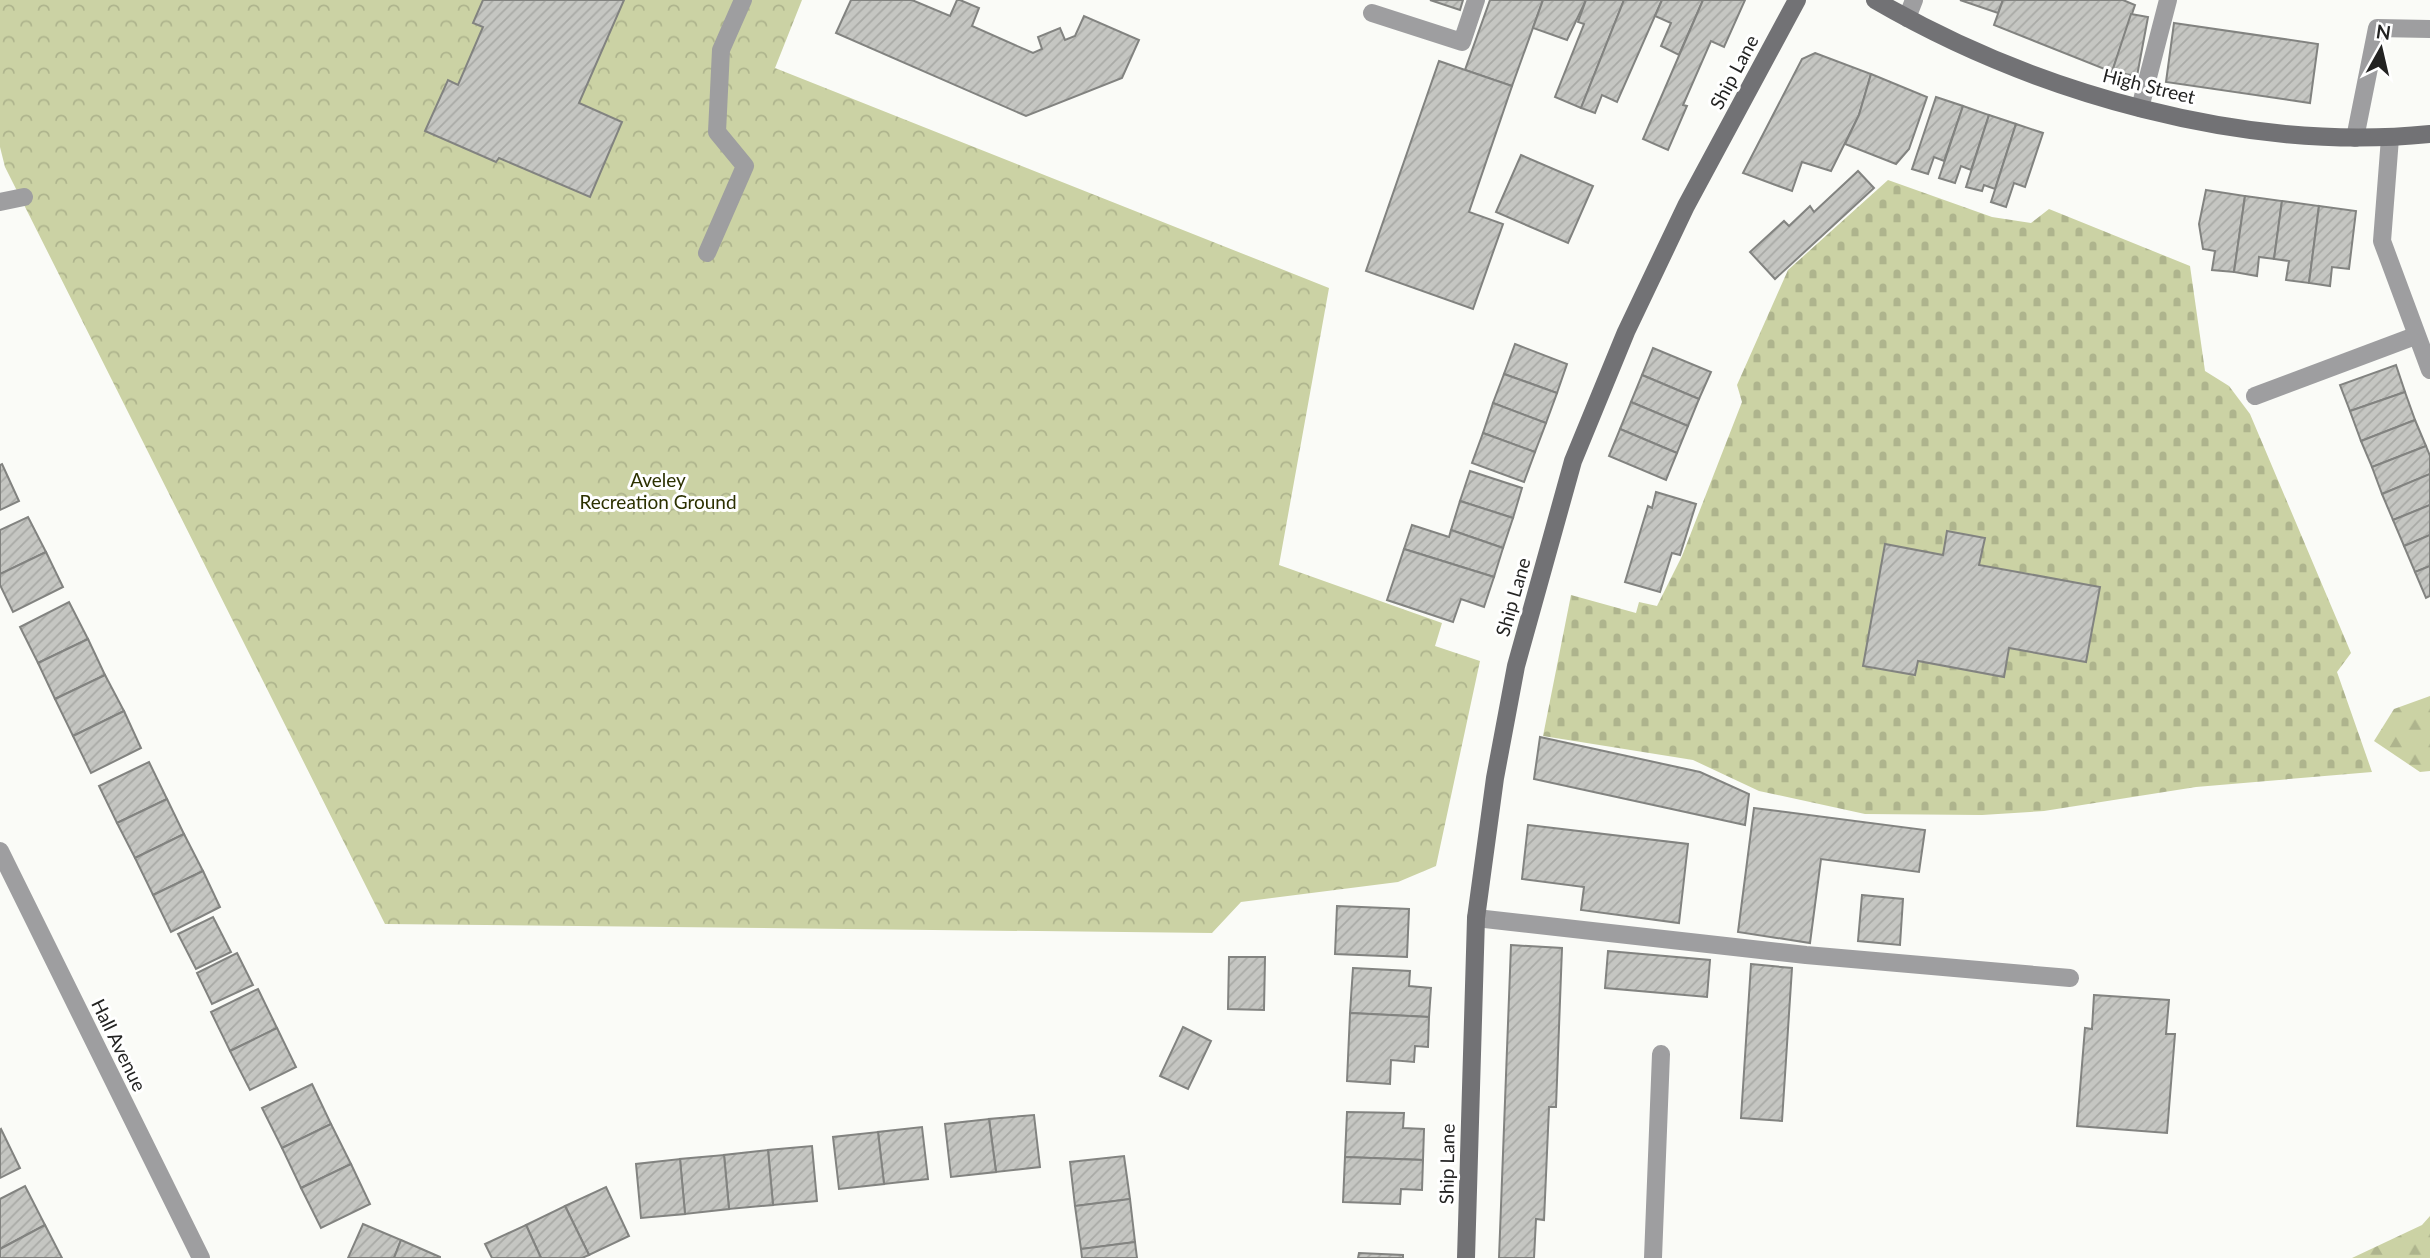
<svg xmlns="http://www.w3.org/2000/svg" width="2430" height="1258" viewBox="0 0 2430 1258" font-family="Lato,sans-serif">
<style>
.forest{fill:url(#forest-firs)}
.cemetery{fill:url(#cemetery-stones)}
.park{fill:url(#park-crowns)}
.building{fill:url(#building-hatch);stroke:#828380;stroke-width:2}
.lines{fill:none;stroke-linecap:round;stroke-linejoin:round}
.lane{stroke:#9e9ea0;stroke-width:18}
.street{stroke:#9e9ea0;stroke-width:18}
.secondary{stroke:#727275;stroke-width:18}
.labels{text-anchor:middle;stroke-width:6;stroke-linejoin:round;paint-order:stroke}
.street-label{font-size:19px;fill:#232322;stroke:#fff}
.park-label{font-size:19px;fill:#2c3100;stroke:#fff}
</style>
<defs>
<pattern id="forest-firs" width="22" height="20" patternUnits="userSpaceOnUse" patternTransform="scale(1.75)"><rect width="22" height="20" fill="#cbd2a4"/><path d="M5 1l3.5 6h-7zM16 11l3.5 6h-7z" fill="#aeb48d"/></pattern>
<pattern id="cemetery-stones" width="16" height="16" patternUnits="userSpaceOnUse" patternTransform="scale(1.75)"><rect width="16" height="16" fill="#cbd2a4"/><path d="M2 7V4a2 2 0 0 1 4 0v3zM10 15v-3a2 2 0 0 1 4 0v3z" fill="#aeb48d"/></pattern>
<pattern id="park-crowns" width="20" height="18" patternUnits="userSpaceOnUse" patternTransform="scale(1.75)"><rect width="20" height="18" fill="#cbd2a4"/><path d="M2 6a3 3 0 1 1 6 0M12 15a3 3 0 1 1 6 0" fill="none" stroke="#aeb48d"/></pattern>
<pattern id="building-hatch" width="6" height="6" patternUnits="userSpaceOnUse" patternTransform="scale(1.75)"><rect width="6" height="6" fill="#c5c6c2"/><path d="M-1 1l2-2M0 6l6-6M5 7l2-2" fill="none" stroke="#a9aaa6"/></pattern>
</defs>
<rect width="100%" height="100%" fill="#fafbf7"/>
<g class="forest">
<path d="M2430,696V771L2420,772L2374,741L2394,709Z"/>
<path d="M2430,1216V1258H2352L2422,1225Z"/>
</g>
<path class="cemetery" d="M1888,180L1992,217L2031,223L2049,209L2190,266L2205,371L2229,386L2250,414L2351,653L2337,672L2372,772L2196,787L2044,811L1982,815L1865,814L1759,791L1693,760L1543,736L1571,595L1636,613L1639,602L1657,606L1682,556L1742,402L1737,385L1788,270Z"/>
<path class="park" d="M0,0H802L775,68L1329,288L1279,565L1442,623L1435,646L1480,661L1436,866L1398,882L1241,902L1212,933L385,924L5,167L0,147Z"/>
<g class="building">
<path d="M483,0H624L579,103L622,122L590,197L499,158L496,162L425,131L448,80L458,85L483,27L473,23Z"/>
<path d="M851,0H912L950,16L957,0H960L979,8L972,26L1033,53L1042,49L1038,37L1060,28L1065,40L1075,36L1084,16L1139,40L1122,78L1026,116L836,33Z"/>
<path d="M1430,0H1463L1460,10Z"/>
<path d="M1490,0H1543L1512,86L1465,70Z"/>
<path d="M1543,0H1586L1567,40L1533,28Z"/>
<path d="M1586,0H1624L1581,108L1555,97L1584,24L1578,22Z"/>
<path d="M1624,0H1662L1617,102L1602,95L1595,113L1581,108Z"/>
<path d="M1662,0H1703L1679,55L1661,46L1671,23L1655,16Z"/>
<path d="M1703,0H1745L1724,47L1711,41L1683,105L1687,106L1668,150L1643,139Z"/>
<path d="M1960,0H2003L1998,13Z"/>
<path d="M2003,0H2123L2135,5L2112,72L1994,25Z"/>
<path d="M2131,14L2148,17L2137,76L2112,72Z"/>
<path d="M2174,23L2318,44L2310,103L2166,82Z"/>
<path d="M1815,53L1871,74L1859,115L1831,171L1802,162L1792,191L1743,173L1802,59Z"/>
<path d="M1439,61L1512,86L1469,212L1503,224L1473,309L1366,271Z"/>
<path d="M1871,74L1927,97L1909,149L1896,164L1845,144L1859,115Z"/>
<path d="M1936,97L1963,106L1944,161L1934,157L1928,174L1912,169Z"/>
<path d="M1963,106L1989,115L1971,170L1961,166L1955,183L1939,178Z"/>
<path d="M1989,115L2016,124L1995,189L1984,185L1982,191L1966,187Z"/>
<path d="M2016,124L2043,133L2025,187L2014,183L2006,207L1991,202Z"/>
<path d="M1521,155L1593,186L1568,243L1496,212Z"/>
<path d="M1858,171L1874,188L1775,279L1750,252L1784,221L1789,226L1810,206L1814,212Z"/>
<path d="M2206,190L2245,196L2234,272L2212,270L2215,251L2203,249L2199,224Z"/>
<path d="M2245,196L2282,201L2274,259L2259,257L2257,276L2234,272Z"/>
<path d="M2282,201L2319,206L2309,283L2286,280L2289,261L2274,259Z"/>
<path d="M2319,206L2356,211L2349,269L2332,267L2330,286L2309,283Z"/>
<path d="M1515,344L1567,364L1557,393L1504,374Z"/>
<path d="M1653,348L1711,372L1699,399L1642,375Z"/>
<path d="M2396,365L2405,392L2350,411L2340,385Z"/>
<path d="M1504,374L1557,393L1546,423L1493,403Z"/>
<path d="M1642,375L1699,399L1688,426L1631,402Z"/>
<path d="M2405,392L2415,420L2361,441L2350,411Z"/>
<path d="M1631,402L1688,426L1677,453L1620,429Z"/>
<path d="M1493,403L1546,423L1535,452L1483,433Z"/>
<path d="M2415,420L2426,446L2372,467L2361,441Z"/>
<path d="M1620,429L1677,453L1666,480L1609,456Z"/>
<path d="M1483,433L1535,452L1524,482L1472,463Z"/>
<path d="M2426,446L2430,456V474L2382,494L2372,467Z"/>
<path d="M2,464L19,501L0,510V465Z"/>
<path d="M1470,471L1522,488L1513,518L1460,501Z"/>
<path d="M2430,474V505L2393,520L2382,494Z"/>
<path d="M1656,492L1696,504L1680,555L1672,553L1660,592L1625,582L1648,506L1652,508Z"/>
<path d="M1460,501L1513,518L1503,548L1451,530Z"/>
<path d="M2430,505V535L2404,546L2393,520Z"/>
<path d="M28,517L46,552L0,574V530Z"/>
<path d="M1412,525L1449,537L1451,530L1503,548L1494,577L1404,549Z"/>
<path d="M1947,531L1985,538L1979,565L2100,587L2086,662L2009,648L2004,677L1918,661L1915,675L1863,666L1885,544L1943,555Z"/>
<path d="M2430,535V566L2415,572L2404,546Z"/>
<path d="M1404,549L1494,577L1484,607L1461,599L1453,622L1387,600Z"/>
<path d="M46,552L63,587L13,612L0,585V574Z"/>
<path d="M2430,566V596L2426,598L2415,572Z"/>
<path d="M69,602L88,639L38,663L20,627Z"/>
<path d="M88,639L105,675L55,699L38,663Z"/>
<path d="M105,675L124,711L73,736L55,699Z"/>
<path d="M124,711L141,748L91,773L73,736Z"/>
<path d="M1540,737L1700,772L1749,794L1745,825L1534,779Z"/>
<path d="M149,762L167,799L117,823L99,786Z"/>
<path d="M167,799L184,834L135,858L117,823Z"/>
<path d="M1754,808L1925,830L1919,872L1821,859L1810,943L1738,932Z"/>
<path d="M1528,825L1688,844L1679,923L1581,910L1584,887L1522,879Z"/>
<path d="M184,834L203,871L153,895L135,858Z"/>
<path d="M203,871L220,907L171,932L153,895Z"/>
<path d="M1862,895L1903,899L1900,945L1858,941Z"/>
<path d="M1337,906L1409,909L1407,957L1335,954Z"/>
<path d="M213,917L231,952L196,969L178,934Z"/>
<path d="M1511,945L1562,948L1556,1107H1549L1544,1220L1536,1219L1534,1258H1499Z"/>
<path d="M1608,951L1710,960L1707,997L1605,988Z"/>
<path d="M237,953L253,985L212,1004L197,973Z"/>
<path d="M1229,957H1265L1264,1010L1228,1009Z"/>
<path d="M1751,964L1792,968L1782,1121L1741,1118Z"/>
<path d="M1353,968L1410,971L1409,986L1431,988L1429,1017L1350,1013Z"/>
<path d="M258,989L277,1028L230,1051L211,1012Z"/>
<path d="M2094,995L2169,1000L2166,1034H2175L2167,1133L2077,1126L2085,1028L2092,1029Z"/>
<path d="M1350,1013L1429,1017L1428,1047L1415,1046L1414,1062L1391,1060L1390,1084L1347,1081Z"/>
<path d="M1183,1027L1211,1041L1188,1089L1160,1076Z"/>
<path d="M277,1028L296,1067L250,1090L230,1051Z"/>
<path d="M312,1084L331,1124L282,1148L262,1108Z"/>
<path d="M1347,1112L1404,1113L1403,1128L1424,1129L1423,1160L1345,1157Z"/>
<path d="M1034,1115L1040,1167L996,1172L989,1119Z"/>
<path d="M989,1119L996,1172L951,1177L945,1124Z"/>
<path d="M331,1124L351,1164L301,1188L282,1148Z"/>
<path d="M922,1127L928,1179L884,1184L878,1132Z"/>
<path d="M1,1129L20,1168L0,1178V1130Z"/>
<path d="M878,1132L884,1184L839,1189L833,1137Z"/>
<path d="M812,1146L817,1201L773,1205L768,1150Z"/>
<path d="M768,1150L773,1205L729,1209L724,1155Z"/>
<path d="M724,1155L729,1209L685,1214L680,1159Z"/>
<path d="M1124,1156L1130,1199L1075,1206L1070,1162Z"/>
<path d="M1345,1157L1423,1160L1422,1190L1401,1189L1400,1204L1343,1202Z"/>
<path d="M680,1159L685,1214L641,1218L636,1164Z"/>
<path d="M351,1164L370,1204L321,1228L301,1188Z"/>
<path d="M25,1186L45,1225L0,1249V1199Z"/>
<path d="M606,1187L629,1236L589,1255L565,1206Z"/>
<path d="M1130,1199L1135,1242L1081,1249L1075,1206Z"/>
<path d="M565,1206L589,1255L582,1258H541L526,1225Z"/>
<path d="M363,1224L401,1240L394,1258H348Z"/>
<path d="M45,1225L62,1258H0V1249Z"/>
<path d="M526,1225L541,1258H492L485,1244Z"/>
<path d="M401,1240L440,1257V1258H394Z"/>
<path d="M1135,1242L1137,1258H1082L1081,1249Z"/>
<path d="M1359,1253L1403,1255V1258H1358Z"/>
</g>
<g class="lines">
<g class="lane">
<path d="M1372,13L1462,42L1476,0"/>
<path d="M1907,18L1914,0"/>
<path d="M2140,108L2168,0"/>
<path d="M2355,138L2377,28L2430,29"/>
<path d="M0,202L24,197"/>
<path d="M707,253L745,166L717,132L721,50L743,0"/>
<path d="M2255,396L2415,336"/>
<path d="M1476,918L1806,955L2070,978"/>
<path d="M1653,1258L1661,1054"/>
</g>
<g class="street">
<path d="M2390,138L2382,241L2430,370"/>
<path d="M0,851L201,1258"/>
</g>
<g class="secondary">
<path d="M1875,0C2035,93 2245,153 2430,134"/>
<path d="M1466,1258L1476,918L1495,778L1516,666L1573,461L1626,332L1686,206L1797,0"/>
</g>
</g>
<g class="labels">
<g class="street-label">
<text transform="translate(1734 72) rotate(-62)" y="7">Ship Lane</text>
<text transform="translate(2149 86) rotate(14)" y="7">High Street</text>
<text transform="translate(1513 597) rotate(-74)" y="7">Ship Lane</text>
<text transform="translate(119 1045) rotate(64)" y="7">Hall Avenue</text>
<text transform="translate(1447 1164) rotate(-89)" y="7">Ship Lane</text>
</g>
<g class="park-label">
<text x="658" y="487">Aveley<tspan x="658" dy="22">Recreation Ground</tspan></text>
</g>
</g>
<g transform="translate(2381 49) rotate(8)" stroke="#ffffff" stroke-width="5" paint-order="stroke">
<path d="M0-5L12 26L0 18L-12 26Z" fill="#232322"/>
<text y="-10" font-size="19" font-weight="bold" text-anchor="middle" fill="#232322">N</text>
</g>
</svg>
